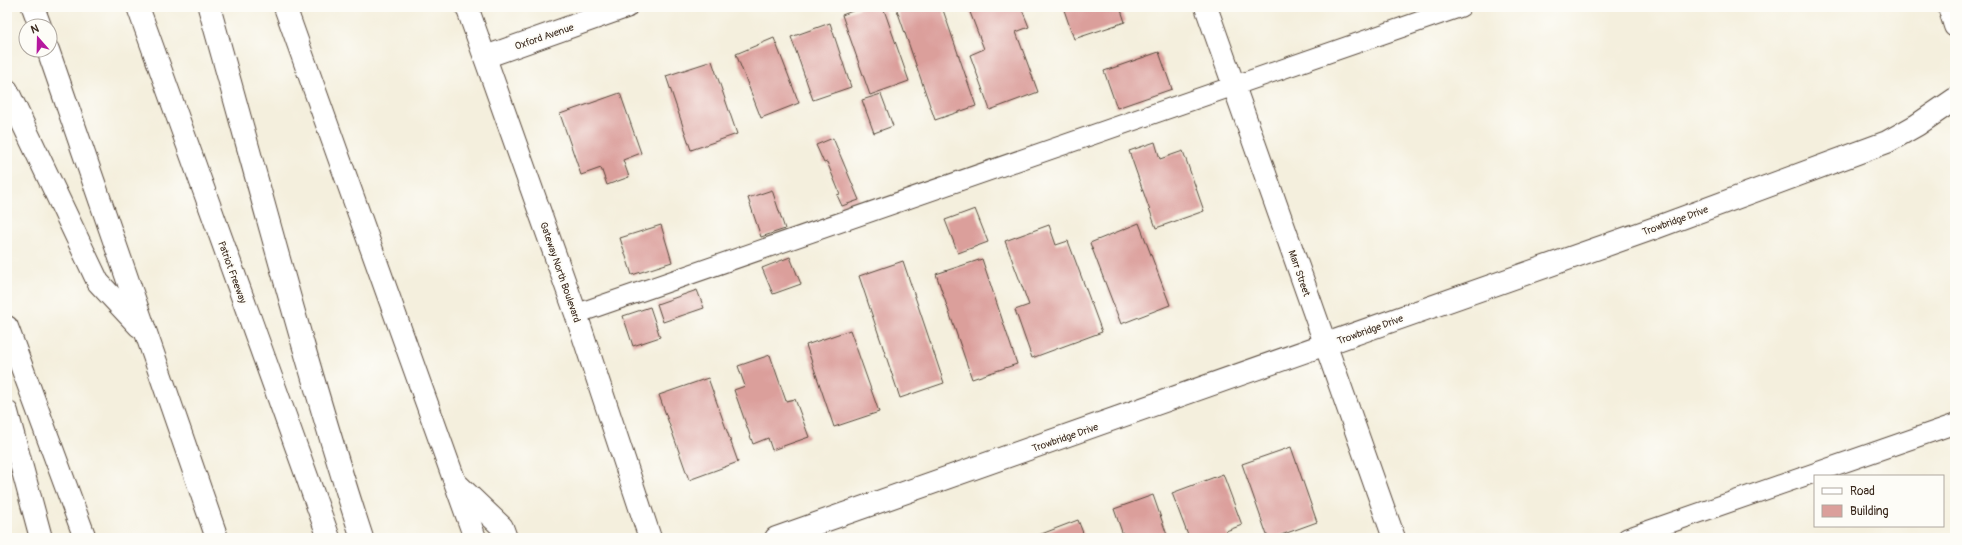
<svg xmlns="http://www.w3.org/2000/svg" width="1962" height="545" viewBox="0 0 1962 545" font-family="Pangolin,sans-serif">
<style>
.building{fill:#db9f9b}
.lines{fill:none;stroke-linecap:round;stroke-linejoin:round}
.service-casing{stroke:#57483b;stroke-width:21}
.minor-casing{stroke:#57483b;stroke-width:24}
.tertiary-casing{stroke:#57483b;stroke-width:24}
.secondary-casing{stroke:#57483b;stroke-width:24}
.motorway-casing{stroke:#57483b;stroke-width:24}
.service{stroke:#fff;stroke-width:19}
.minor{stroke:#fff;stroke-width:22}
.tertiary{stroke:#fff;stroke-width:22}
.secondary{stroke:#fff;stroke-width:22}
.motorway{stroke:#fff;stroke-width:22}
.labels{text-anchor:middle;stroke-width:4;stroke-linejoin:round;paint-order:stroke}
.street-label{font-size:10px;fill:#3b2a1e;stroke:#fdfcf7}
</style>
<rect width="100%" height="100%" fill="#fdfcf7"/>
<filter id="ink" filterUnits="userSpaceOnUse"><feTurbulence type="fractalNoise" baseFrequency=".025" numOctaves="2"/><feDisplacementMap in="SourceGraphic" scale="8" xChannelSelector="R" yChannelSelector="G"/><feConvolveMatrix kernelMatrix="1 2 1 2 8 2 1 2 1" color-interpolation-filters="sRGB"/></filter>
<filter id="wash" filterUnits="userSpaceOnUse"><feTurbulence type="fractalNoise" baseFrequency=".012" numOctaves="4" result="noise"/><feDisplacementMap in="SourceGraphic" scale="16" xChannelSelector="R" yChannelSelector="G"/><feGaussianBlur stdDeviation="0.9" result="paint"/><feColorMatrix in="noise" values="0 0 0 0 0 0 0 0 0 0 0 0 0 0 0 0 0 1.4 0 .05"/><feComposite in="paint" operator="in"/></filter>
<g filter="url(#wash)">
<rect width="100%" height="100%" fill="#f4efdd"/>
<g id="blocks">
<g class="building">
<path d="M863,7H883L909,81L870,95L842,15Z"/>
<path d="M896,7H942L976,106L935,120Z"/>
<path d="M968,7H1021L1029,27L1016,32L1038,92L990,110L970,55L984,49Z"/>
<path d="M1063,7H1120L1125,22L1074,39Z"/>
<path d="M830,23L851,87L813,100L791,37Z"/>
<path d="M774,38L799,103L761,118L736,54Z"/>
<path d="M1159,52L1172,89L1117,108L1104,71Z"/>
<path d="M712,61L737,134L691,150L666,76Z"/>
<path d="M620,93L641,153L623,160L629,177L607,185L601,168L581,175L560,114Z"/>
<path d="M881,94L893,126L874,133L862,100Z"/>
<path d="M833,138L859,200L842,206L837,195L840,194L827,162L824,163L816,145Z"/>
<path d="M1155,142L1160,159L1183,151L1204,211L1156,228L1129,151Z"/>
<path d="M772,190L785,229L761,237L748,198Z"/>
<path d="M975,209L988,242L958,253L945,220Z"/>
<path d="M1139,223L1170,305L1121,324L1090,243Z"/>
<path d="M661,225L672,262L632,275L620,238Z"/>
<path d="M1049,225L1056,245L1068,241L1102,332L1032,358L1015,310L1029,305L1005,241Z"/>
<path d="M790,257L801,284L773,294L762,268Z"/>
<path d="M982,259L1017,364L972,379L936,274Z"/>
<path d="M903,261L944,383L900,398L859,276Z"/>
<path d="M697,290L704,308L663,322L657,304Z"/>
<path d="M650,307L660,337L633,346L623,316Z"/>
<path d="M850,330L879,412L834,427L806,345Z"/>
<path d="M770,355L786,401L795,399L809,437L772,450L768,438L753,444L734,390L745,386L738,366Z"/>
<path d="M708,378L738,462L689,480L659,395Z"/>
<path d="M1291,447L1317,522L1273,538H1268L1242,464Z"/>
<path d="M1223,474L1242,525L1226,531L1229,538H1189L1172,493Z"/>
<path d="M1153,495L1168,538H1124L1114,509Z"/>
<path d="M1078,520L1085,538H1031Z"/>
</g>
</g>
</g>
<g filter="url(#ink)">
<use href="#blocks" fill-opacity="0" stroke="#57483b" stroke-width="1"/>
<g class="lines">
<g class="service-casing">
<g id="service">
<path d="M576,314L1461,7"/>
<path d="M1627,538L1955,424"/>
</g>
</g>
<g class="minor-casing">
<g id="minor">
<path d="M1206,7L1394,538"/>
<path d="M485,57L626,7"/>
</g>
</g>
<g class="tertiary-casing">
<path id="tertiary" d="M1949,7L1955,26"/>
</g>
<g class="secondary-casing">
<g id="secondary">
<path d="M467,7L576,314L650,538"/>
<path d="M776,538L1655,228L1887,142L1917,125L1955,99"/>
</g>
</g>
<g class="motorway-casing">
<g id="motorway">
<path d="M33,7L40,26"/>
<path d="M138,7L329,538"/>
<path d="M209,7C259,184 305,363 362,538"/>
<path d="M285,7L475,538"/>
<path d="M48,50L217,538"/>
<path d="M7,90L98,282L139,326"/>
<path d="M7,327L85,538"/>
<path d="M7,412L41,538"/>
<path d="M458,485L502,527L506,538"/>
</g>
</g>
<use href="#service" class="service"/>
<use href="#minor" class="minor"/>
<use href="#tertiary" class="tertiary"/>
<use href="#secondary" class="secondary"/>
<use href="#motorway" class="motorway"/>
</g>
</g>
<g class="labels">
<g class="street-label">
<text transform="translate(544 36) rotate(-19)" y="4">Oxford Avenue</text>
<text transform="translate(1675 220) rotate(-20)" y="4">Trowbridge Drive</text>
<text transform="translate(233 272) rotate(70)" y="4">Patriot Freeway</text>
<text transform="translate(561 272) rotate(71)" y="4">Gateway North Boulevard</text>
<text transform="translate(1300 273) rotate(71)" y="4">Marr Street</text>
<text transform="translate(1370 329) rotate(-20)" y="4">Trowbridge Drive</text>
<text transform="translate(1065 437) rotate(-19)" y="4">Trowbridge Drive</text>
</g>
</g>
<rect width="1962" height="545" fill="none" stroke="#fdfcf7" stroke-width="24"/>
<rect x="1814" y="475" width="130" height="52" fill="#fdfcf7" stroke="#afa8a0"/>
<rect x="1822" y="488" width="20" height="6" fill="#ffffff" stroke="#afa8a0"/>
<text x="1850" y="495" font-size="12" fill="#3b2a1e">Road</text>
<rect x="1822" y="505" width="20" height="12" fill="#db9f9b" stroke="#afa8a0"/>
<text x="1850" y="515" font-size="12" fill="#3b2a1e">Building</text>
<g transform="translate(38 38) rotate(340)"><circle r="19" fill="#fdfcf7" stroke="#afa8a0"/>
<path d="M0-3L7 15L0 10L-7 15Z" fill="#b5179e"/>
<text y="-6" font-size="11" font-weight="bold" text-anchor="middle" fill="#3b2a1e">N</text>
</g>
</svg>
